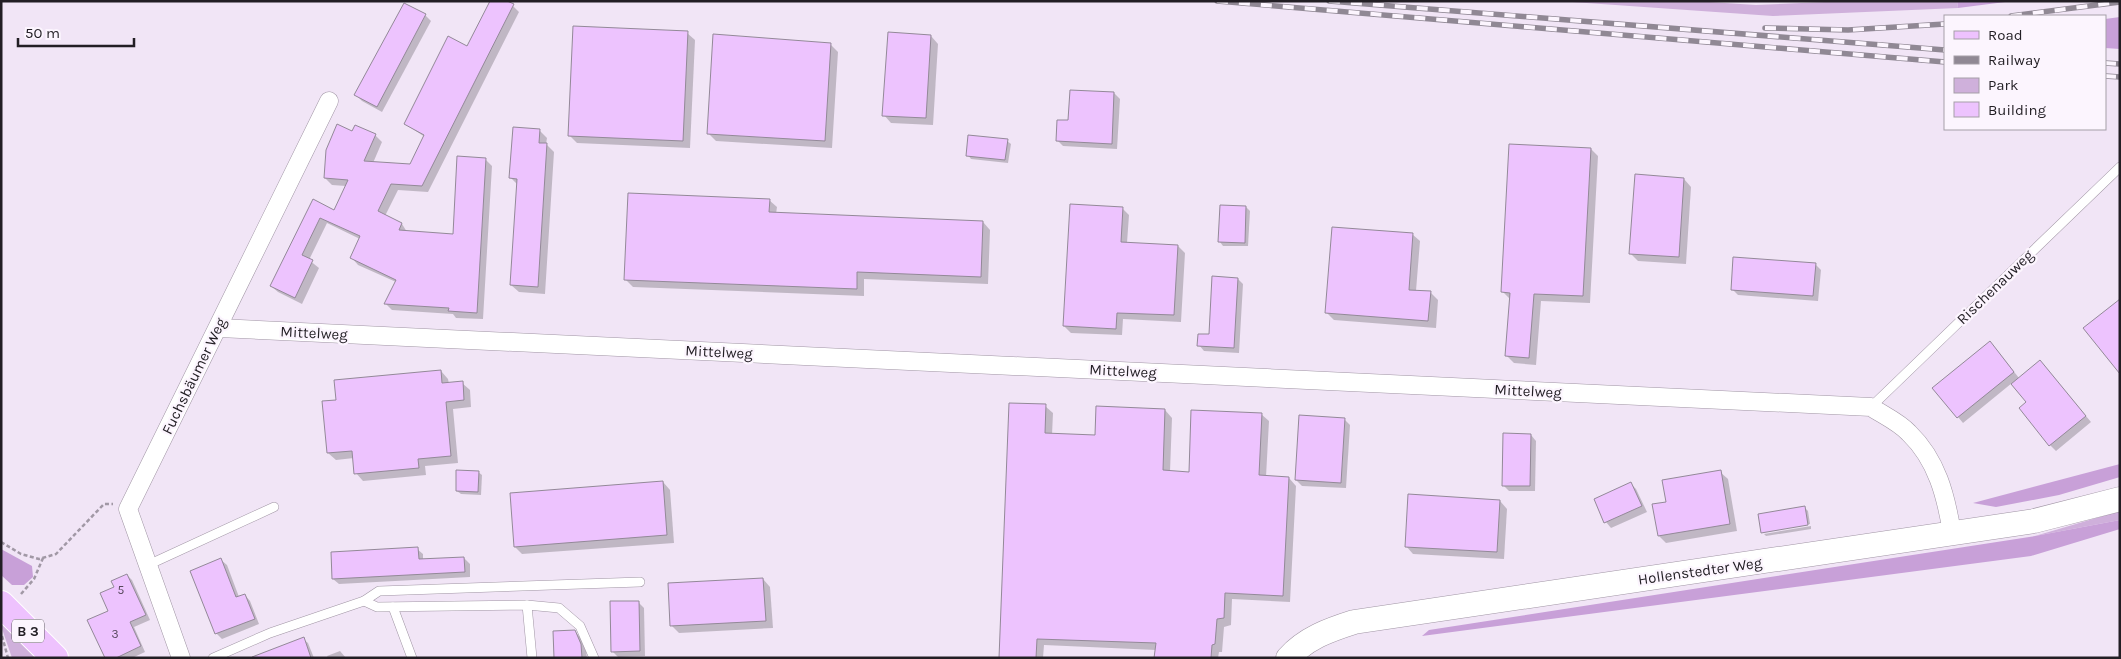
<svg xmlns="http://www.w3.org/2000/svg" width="2121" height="659" viewBox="0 0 2121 659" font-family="Karla,sans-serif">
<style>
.green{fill:#cfb0db}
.forest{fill:#c8a0d8}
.shadow{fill:#0003}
.building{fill:#edc3fe;stroke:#938998}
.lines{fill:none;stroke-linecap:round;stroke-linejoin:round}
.lane-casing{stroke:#a095a4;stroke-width:10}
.street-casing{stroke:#a095a4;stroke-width:19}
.secondary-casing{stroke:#a095a4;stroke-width:25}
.primary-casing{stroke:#fff;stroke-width:28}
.path{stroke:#a198a5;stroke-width:2.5;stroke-dasharray:4 2.5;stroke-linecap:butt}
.lane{stroke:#fff;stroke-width:9}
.street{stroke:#fff;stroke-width:18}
.secondary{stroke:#fff;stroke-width:24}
.primary{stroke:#eec2fe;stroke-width:26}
.rail-casing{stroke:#908894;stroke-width:5.5}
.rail{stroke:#fcf5fe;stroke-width:4;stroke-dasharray:11;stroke-linecap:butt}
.labels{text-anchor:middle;stroke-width:4.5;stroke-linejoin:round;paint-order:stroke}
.number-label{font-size:12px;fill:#55475a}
.shield{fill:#fcf5fe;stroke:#635e65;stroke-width:1}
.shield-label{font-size:14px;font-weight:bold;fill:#221e24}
.street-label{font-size:15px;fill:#221e24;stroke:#fcf5fe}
</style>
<rect width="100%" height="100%" fill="#f1e5f6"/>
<g class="green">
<path d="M1558,1H1694L1756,5L1849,1H1957L1958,8L1773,16Z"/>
<path d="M2120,511V520L2035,536Z"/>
<path d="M1,616L43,658H12L1,626Z"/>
</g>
<g class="forest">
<path d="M1957,1H2013L1958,8Z"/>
<path d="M2120,17V49L2105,48V19Z"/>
<path d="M2120,464V477L2059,495L1996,507L1973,503Z"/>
<path d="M2120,520V529L2031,556L1422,636L1429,630L2035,536Z"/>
<path d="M1,549L32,566L33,577L24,585H12L1,575Z"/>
</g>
<g class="shadow">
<path d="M513,6L519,12L428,192L398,190L385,216L402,224L407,232L454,235L485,159L492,166L483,319L456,318L453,314L392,310L386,304L396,282L358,265L352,258L360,239L327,223L309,260L319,268L302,304L278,292L271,286L313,201L335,211L346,186L332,185L325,178L353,132L375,135L382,142L373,163L411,166L425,137L405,124L468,48Z"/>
<path d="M425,15L431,21L382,112L362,101L356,95Z"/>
<path d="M687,33L695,40L690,148L577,143L569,135Z"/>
<path d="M931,36L938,44L933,125L891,123L884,115Z"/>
<path d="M830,44L838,52L832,148L716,141L708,133Z"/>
<path d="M1114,93L1120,99L1117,149L1063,146L1058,141L1069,122Z"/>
<path d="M539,130L547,138L546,144L554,152L545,294L519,292L511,285L518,185L511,178Z"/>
<path d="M1007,141L1011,144L1008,163L971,159L968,155Z"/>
<path d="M1591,149L1598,156L1590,303L1541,301L1536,365L1514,363L1507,356L1510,299L1503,292Z"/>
<path d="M1684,179L1691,187L1686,264L1638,261L1630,253Z"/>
<path d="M769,200L777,207L776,214L983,222L990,230L988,284L864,279V296L633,287L625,279Z"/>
<path d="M1246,207L1250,211L1248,246H1223L1220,242Z"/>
<path d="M1122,208L1129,215L1127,243L1178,246L1185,253L1181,322L1123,319L1122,335L1071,333L1064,326Z"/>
<path d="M1412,234L1420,241L1416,291L1430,292L1438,300L1436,328L1334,320L1327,313Z"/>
<path d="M1815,264L1821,270L1818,301L1738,295L1732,289Z"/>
<path d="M1238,279L1243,284L1239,353L1204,351L1199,345L1210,336Z"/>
<path d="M1995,348L2019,378L2040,361L2091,422L2056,451L2050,445L2028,403L2012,383L1963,423L1934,388Z"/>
<path d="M441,371L448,379L449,384L462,383L470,390L471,407L453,409L458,463L425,466L426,475L363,481L356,473L354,458L336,460L328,453L337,401Z"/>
<path d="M1045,406L1053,413L1052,435L1096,437L1165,410L1172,418L1170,472L1190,473L1261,414L1269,421L1266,477L1289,478L1296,486L1290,602L1232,599L1231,625L1224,627L1222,652H1219L1218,658H1155L1156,650L1044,645L1043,658H1001Z"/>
<path d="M1344,419L1350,425L1346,488L1302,486L1296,480Z"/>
<path d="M1531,435L1536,441L1535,491H1509L1503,485Z"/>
<path d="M478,472L482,475L481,495L461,494L457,491Z"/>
<path d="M1720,472L1728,479L1737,531L1666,543L1659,536L1668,503Z"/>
<path d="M663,482L670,490L674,543L522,554L515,547Z"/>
<path d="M1630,483L1636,489L1647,512L1611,528L1606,522Z"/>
<path d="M1500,501L1507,509L1504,559L1413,554L1406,546Z"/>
<path d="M1805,508L1808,511L1810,524L1762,532L1760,515Z"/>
<path d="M1811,526V529L1766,536L1764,534Z"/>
<path d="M417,549L423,554V560L464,558L470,564V577L339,584L333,579Z"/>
<path d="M221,560L227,565L239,597L245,595L250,601L259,624L222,639L216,633Z"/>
<path d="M127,575L132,580L150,620L134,627L145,652L132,658H106L109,611L115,588Z"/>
<path d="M763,579L770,587L773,628L679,633L671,625Z"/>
<path d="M638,602L644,608L645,656L618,657L612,651Z"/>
<path d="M575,632L580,637L586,651L587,658H555Z"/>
<path d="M303,639L308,643L314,658H253Z"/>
<path d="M340,651L346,658H328L327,656Z"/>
</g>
<g class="building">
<path d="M490,1H507L514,4L422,186L391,184L378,211L402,223L399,230L453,234L457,156L486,158L477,313L448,311L449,308L384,304L396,280L350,258L360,236L320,218L302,255L313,260L295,298L270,286L313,199L334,210L348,180L324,178L326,150L337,124L352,131L355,125L376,134L364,161L410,164L424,135L404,124L448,36L467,46Z"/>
<path d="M404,3L426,14L377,107L354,95Z"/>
<path d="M573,26L688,31L683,141L568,136Z"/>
<path d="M888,32L931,35L926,118L882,116Z"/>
<path d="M713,34L831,43L825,141L707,134Z"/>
<path d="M1070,90L1114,92L1112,144L1056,141L1057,120H1068Z"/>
<path d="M513,127L540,129L539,143H547L538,287L510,285L517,179L509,178Z"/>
<path d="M968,135L1008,139L1005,160L966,156Z"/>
<path d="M1509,144L1591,148L1583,296L1534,294L1529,358L1505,356L1510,293L1501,292Z"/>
<path d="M1635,174L1684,178L1679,257L1629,254Z"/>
<path d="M628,193L770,199L769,212L983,221L981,277L857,272V289L624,280Z"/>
<path d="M1070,204L1123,207L1121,242L1178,245L1174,315L1117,313L1116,329L1063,326Z"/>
<path d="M1220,205L1246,206L1245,243L1218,242Z"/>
<path d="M1332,227L1413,233L1409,290L1431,291L1428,321L1325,313Z"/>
<path d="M1733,257L1816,263L1813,296L1731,290Z"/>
<path d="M1212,276L1238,278L1234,348L1197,346L1198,334H1209Z"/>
<path d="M2120,299V374L2083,328Z"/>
<path d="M1990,341L2014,372L1957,418L1932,388Z"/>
<path d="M2040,360L2086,416L2049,446L2019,408L2026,402L2011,384Z"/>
<path d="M441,370L442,383L463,381L464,400L446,402L451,456L418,459L419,468L354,474L352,451L327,453L322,401L336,400L334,380Z"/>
<path d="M1009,403L1046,404L1045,433L1095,435L1096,406L1165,409L1163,470L1189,472L1191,410L1262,413L1259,475L1289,477L1283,596L1225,593L1224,618L1217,619L1215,644L1212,645L1211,658H1154L1156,643L1037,639L1036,658H999Z"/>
<path d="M1299,415L1345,418L1341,483L1295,480Z"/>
<path d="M1503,433L1531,434L1530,486H1502Z"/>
<path d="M456,470L479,471L478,492L456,491Z"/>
<path d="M1721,470L1730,524L1658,536L1652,504L1666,502L1662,480Z"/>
<path d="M663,481L667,535L514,547L510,493Z"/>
<path d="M1631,482L1642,506L1604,523L1594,499Z"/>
<path d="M1408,494L1500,500L1497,552L1405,547Z"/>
<path d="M1805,506L1808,525L1761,533L1758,514Z"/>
<path d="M418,547L419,559L464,557L465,572L332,579L331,552Z"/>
<path d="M221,558L236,597L245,594L255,619L215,634L190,571Z"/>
<path d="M127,574L146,615L130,622L141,646L116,658H105L87,620L108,611L100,593L114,587L111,581Z"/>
<path d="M763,578L766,621L670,626L668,583Z"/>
<path d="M610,601H639L640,651L611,652Z"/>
<path d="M575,630L581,644L582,658H554L553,631Z"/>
<path d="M304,637L311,658H253L252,657Z"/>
</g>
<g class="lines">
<g class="lane-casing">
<g id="lane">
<path d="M1871,407L2120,167"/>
<path d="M148,565L274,507"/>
<path d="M364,601L377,607L527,605L559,608L580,626L594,658"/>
<path d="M527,605L532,658"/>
<path d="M393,607L412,658"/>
<path d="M213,658L270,633L364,601L379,591L640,582"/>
</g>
</g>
<g class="street-casing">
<g id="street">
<path d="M219,328L1871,407C1883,415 1899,422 1909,433C1937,460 1946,496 1952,533"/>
<path d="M181,658L128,509L329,101"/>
</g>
</g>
<g class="secondary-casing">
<path id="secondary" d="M1288,658C1306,638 1329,630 1354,622L2034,521L2120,499"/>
</g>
<g class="primary-casing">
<path id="primary" d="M1,604L55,658"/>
</g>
<g class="path">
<path d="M1,542L21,554L39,559L56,554L104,504H113"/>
<path d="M21,594L34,579L43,558"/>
<path d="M2,636L8,658"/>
</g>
<use href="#lane" class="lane"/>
<use href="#street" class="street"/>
<use href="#secondary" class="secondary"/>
<use href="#primary" class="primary"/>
<g class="rail-casing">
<g id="rail">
<path d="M1217,1L1945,62"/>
<path d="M1329,1L1945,50"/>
<path d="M2011,16L2120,2"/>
<path d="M1765,28L1848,30L1945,24"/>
<path d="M2105,63L2120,64"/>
<path d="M2105,76L2120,77"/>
</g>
</g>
<use href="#rail" class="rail"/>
</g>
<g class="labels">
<g class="number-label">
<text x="121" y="594">5</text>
<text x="115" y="638">3</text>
</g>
<rect class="shield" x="12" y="619.5" width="32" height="23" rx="4"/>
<g class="shield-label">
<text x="28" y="636">B 3</text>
</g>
<g class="street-label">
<text transform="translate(1995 287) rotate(-44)" y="5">Rischenauweg</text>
<text transform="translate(314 333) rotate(3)" y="5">Mittelweg</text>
<text transform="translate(719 352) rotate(3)" y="5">Mittelweg</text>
<text transform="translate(1123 371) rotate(3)" y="5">Mittelweg</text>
<text transform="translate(194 376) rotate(-64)" y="5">Fuchsbäumer Weg</text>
<text transform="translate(1528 391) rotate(3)" y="5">Mittelweg</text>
<text transform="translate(1700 571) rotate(-8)" y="5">Hollenstedter Weg</text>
</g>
</g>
<rect width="2121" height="659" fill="none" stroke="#221e24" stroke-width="5"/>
<rect x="1944" y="15" width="162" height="115" fill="#fcf5fe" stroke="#a59fa7"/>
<rect x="1954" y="31" width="25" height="8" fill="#eec2fe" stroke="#a59fa7"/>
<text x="1988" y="40" font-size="15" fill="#221e24">Road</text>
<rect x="1954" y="56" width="25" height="8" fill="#908894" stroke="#a59fa7"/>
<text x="1988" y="65" font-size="15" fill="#221e24">Railway</text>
<rect x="1954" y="78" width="25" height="15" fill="#cfb0db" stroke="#a59fa7"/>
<text x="1988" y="90" font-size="15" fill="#221e24">Park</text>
<rect x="1954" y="102" width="25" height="15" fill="#edc3fe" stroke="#a59fa7"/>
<text x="1988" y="115" font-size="15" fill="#221e24">Building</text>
<path d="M18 38v8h116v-8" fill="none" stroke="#221e24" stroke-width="2.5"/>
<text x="25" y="38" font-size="15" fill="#221e24" stroke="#fcf5fe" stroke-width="4" paint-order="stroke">50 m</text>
</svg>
